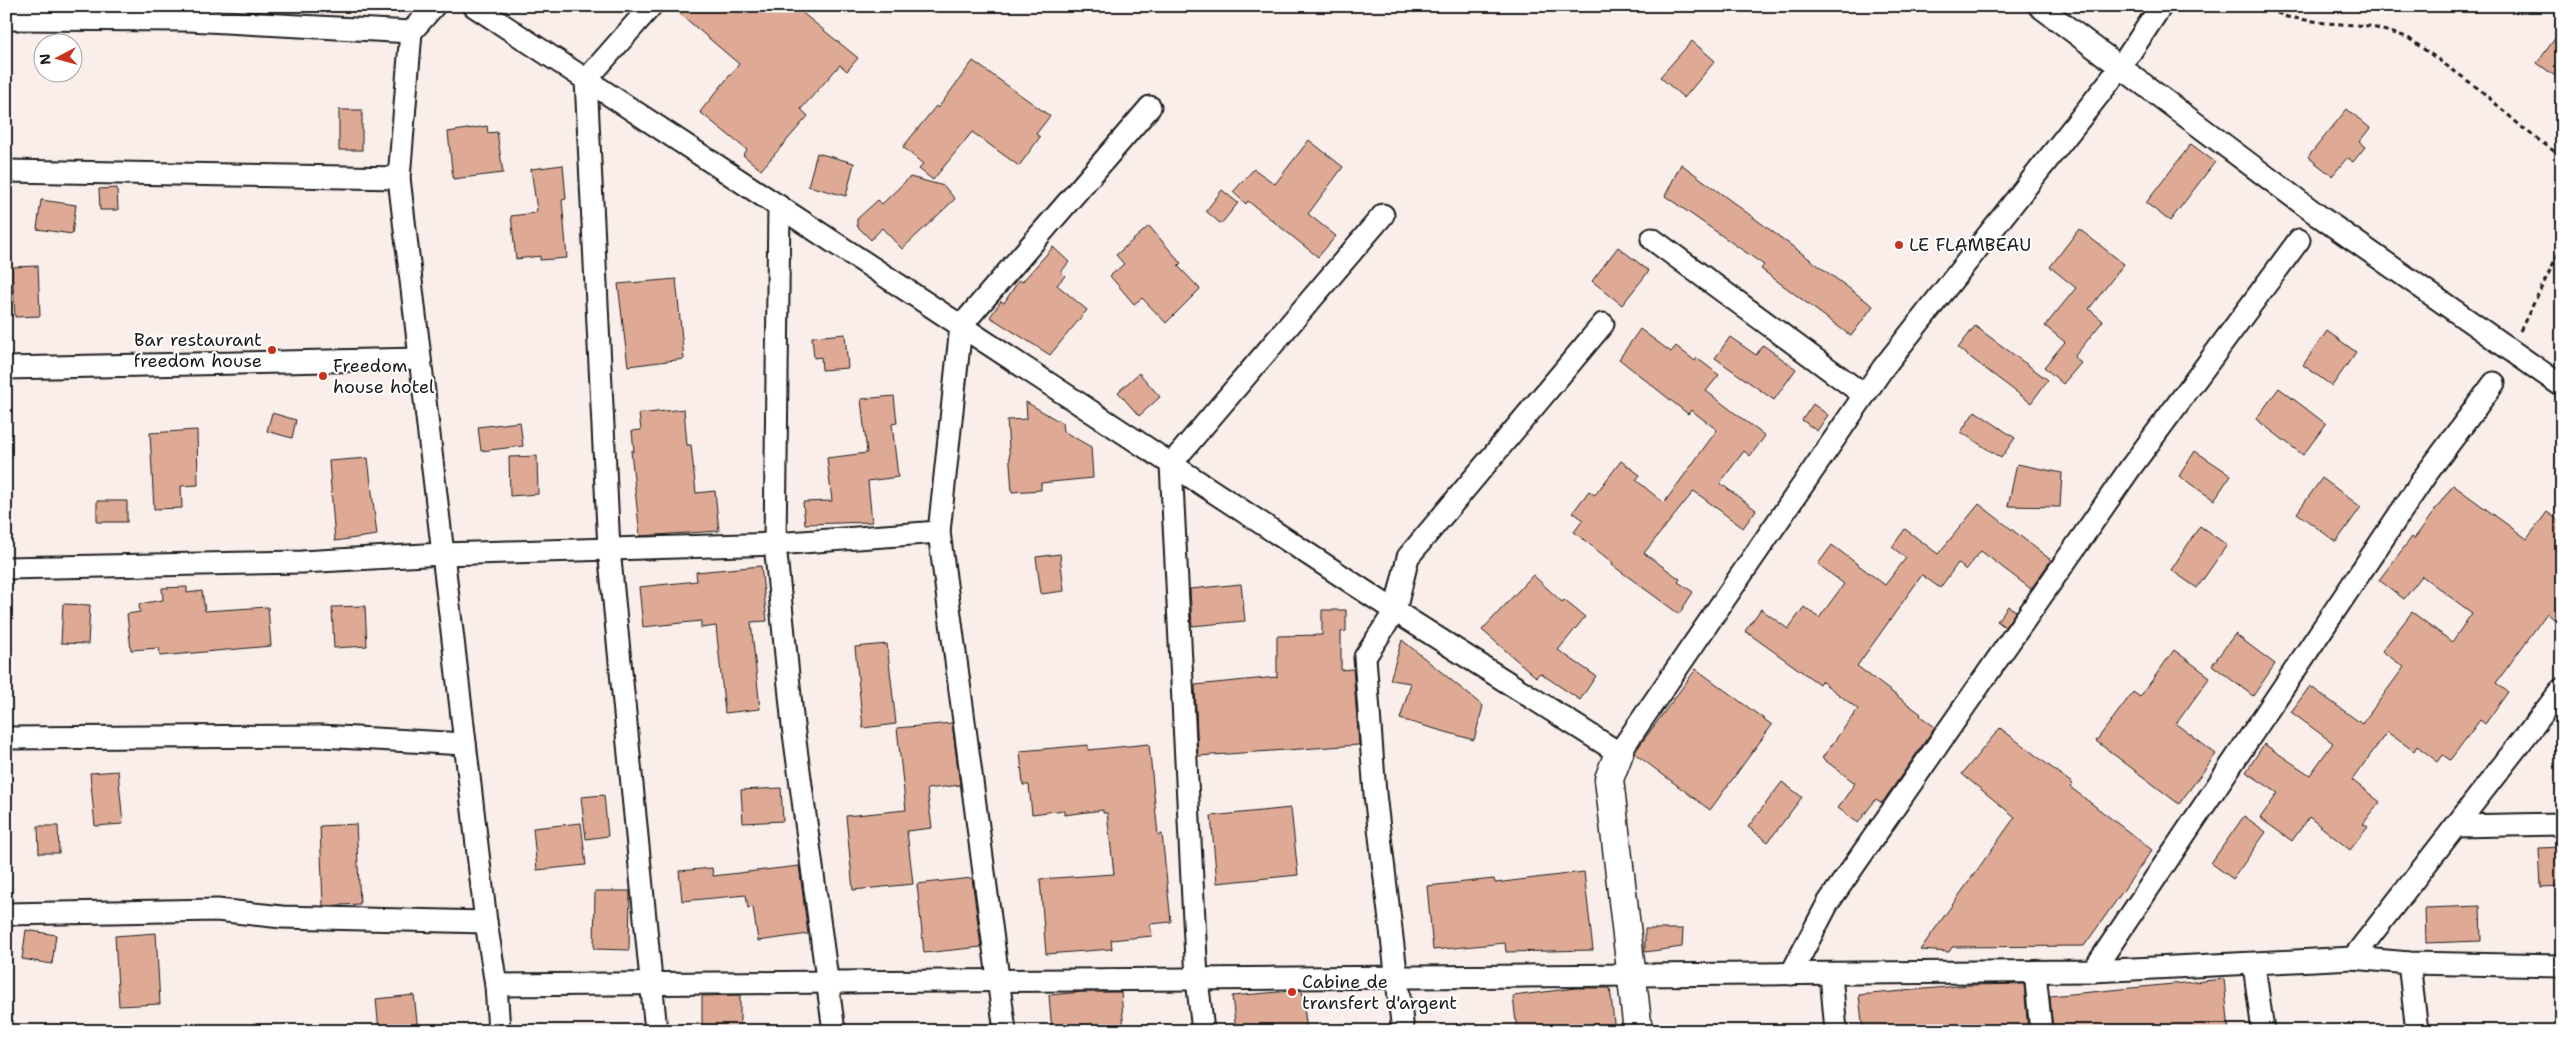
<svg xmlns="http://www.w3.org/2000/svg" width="2568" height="1037" viewBox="0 0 2568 1037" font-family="'Shantell Sans',sans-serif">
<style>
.building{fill:#dfaa95;stroke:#1c1c1c}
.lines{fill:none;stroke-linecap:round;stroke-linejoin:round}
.street-casing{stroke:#1c1c1c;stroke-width:25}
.secondary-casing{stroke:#1c1c1c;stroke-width:31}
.path{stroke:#1c1c1c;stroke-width:3;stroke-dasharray:5 4;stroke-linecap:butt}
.street{stroke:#fff;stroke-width:21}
.secondary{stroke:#fff;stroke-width:28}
.poi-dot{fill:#c8321e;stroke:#fff;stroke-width:2}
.labels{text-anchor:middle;stroke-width:4;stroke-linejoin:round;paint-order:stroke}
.poi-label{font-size:18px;fill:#1c1c1c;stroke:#fff;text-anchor:start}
</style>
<rect width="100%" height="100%" fill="#f9eeea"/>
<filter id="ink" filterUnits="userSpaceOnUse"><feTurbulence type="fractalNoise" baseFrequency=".02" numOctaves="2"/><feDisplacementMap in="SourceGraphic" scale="10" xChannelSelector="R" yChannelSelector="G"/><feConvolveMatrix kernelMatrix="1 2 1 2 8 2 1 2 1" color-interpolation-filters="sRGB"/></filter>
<g filter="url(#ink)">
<g class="building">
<path d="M671,6H794L858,58L847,71L840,65L801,109L808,116L761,170L743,155L747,150L700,112L739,64Z"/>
<path d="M2562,29V81L2537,63Z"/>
<path d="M1692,41L1715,61L1684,98L1660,77Z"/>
<path d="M973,61L1050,116L1036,134L1040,137L1019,166L972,132L933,180L919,169L923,164L903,147L936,106L938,108Z"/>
<path d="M2347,109L2370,128L2359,142L2365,147L2353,162L2347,158L2332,176L2308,157Z"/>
<rect x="339" y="110" width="23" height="40"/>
<path d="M487,126L488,133L497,132L503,173L453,179L448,132Z"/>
<path d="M1309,140L1343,167L1308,214L1336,236L1318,257L1248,201L1246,204L1233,192L1254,169L1275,184Z"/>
<path d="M2191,144L2215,162L2170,221L2146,203Z"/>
<path d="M817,153L854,163L846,196L808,186Z"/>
<path d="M1681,164L1873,306L1851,336L1761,269L1764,265L1665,196Z"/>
<path d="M563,165L566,199L562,200L567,258L540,260V256L516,259L511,216L535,213L537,210L531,169Z"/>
<path d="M910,177L944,186L955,199L902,249L882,228L871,240L857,226V219L878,200L882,204Z"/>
<path d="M117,188L118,210H100L99,189Z"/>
<path d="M1222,190L1238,203L1221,224L1206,211Z"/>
<path d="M41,200L76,205L72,234L37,229Z"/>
<path d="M1149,226L1181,263L1178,266L1200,289L1166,323L1142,298L1134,304L1110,276L1124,264L1116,255Z"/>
<path d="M2079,229L2124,264L2089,309L2103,321L2074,357L2081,363L2063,384L2044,367L2065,342L2045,326L2076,288L2050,267Z"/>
<path d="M1053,247L1069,262L1061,272L1065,276L1057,285L1087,310L1050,355L990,317L1001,301L1004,303L1019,280L1022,282Z"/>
<path d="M1618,247L1649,271L1622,305L1592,281Z"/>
<path d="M38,266L40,316L15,317L12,267Z"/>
<path d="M676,279L684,359L628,366L618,284Z"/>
<path d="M1975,326L2048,380L2031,403L1958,348Z"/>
<path d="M1640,329L1671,352L1676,346L1695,361L1697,358L1719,375L1706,391L1765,436L1750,456L1744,451L1720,483L1756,510L1743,528L1694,491L1644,553L1680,579L1678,582L1693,592L1679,614L1612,565L1613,563L1574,532L1583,520L1573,512L1589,491L1595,495L1621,461L1640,475L1636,480L1664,503L1717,430L1691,410L1688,414L1619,359Z"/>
<path d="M2327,331L2356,352L2332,386L2303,365Z"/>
<path d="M845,334L848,368L822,370L821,357L814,358L812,337Z"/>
<path d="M1730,337L1756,355L1763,345L1796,369L1774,400L1715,358Z"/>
<path d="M1139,373L1160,397L1139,416L1118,392Z"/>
<path d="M2279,388L2326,424L2303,455L2256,419Z"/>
<path d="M894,396L897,423L892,424L898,477L868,481L872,522L805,524L803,502L832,501L827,458L867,453L861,399Z"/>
<path d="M1026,402L1062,423L1063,431L1091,447L1093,478L1041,483V490L1012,492L1007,420L1027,419Z"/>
<path d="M1813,404L1828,415L1817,431L1802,420Z"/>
<path d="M684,409L687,445H691L696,493L715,491L719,531L640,536L631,451H634L632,431L641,430L639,414Z"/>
<path d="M1975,411L2015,438L2001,458L1961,432Z"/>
<path d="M272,413L296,420L292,438L267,431Z"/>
<path d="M520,422L523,446L481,451L478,427Z"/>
<path d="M197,430L198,485L181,486L182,508L154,509L150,433Z"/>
<path d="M2195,451L2231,475L2214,500L2179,476Z"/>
<path d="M537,456L538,494L510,496L509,457Z"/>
<path d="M368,458L377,535L335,541L329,461Z"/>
<path d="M2017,464L2062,473L2060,507L2008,506Z"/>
<path d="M2322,478L2361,507L2336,542L2297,513Z"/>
<path d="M2453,485L2527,539L2547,512L2562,523V609L2554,619L2547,613L2496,683L2508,692L2485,724L2480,720L2450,760L2443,755L2438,762L2417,746L2414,751L2387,732L2352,780L2380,802L2363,824L2368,827L2350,850L2309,817L2292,841L2260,818L2278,793L2246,772L2264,744L2310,775L2333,743L2291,712L2310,686L2362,724L2404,667L2382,651L2412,612L2452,642L2472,613L2422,576L2404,599L2379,580L2412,537L2414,539Z"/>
<rect x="97" y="501" width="30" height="21"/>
<path d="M1979,504L2051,560L2031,589L1981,551L1966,570L1958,563L1940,588L1922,575L1857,666L1921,714L1920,716L1935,727L1882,803L1876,799L1858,823L1838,808L1855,783L1822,758L1858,709L1821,681L1819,684L1745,631L1761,609L1788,629L1804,607L1819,618L1844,584L1818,564L1832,545L1885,585L1906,558L1892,547L1905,529L1938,554Z"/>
<path d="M2200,526L2227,545L2197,588L2171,570Z"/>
<path d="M1060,554L1064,591L1041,594L1036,557Z"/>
<path d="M761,566L767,621L751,622L760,709L725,713L716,626L701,628V621L643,627L639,587L697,581L696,572Z"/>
<path d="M1533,575L1562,602L1564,600L1585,617L1558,650L1596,676L1580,700L1540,673L1536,677L1482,630Z"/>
<path d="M1241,584L1245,621L1192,626L1190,589Z"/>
<path d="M187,587V593L202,591L205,611L268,607L271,646L160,656L159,648L131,650L127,614L140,612L139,604L163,600L162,588Z"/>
<path d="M63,604L90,605L88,644L61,643Z"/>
<path d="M365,606L367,646L334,648L332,607Z"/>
<path d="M2008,606L2016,611L2005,627L1997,621Z"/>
<path d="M1322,610H1346V631L1341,632V670L1353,669L1359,745L1198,756L1195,685L1277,677V636L1322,635Z"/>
<path d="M2235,634L2275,664L2253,696L2212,665Z"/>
<path d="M1402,640L1483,706L1474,740L1400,719L1411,683L1390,680Z"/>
<path d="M887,644L896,724L863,728L855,647Z"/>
<path d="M2174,650L2210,677L2176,724L2216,754L2179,804L2096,741L2133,692L2140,697Z"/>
<path d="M1696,669L1772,725L1710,810L1634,753Z"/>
<path d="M952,723L960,785L927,789L932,828L907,831L913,884L853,890L846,816L906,810L897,728Z"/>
<path d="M2000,728L2073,784L2070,787L2152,850L2084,946L1952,947L1949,952L1920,950L2015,817L1962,774Z"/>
<path d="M1149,744L1158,835L1162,834L1171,922L1150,924L1152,936L1111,940L1112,949L1046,954L1040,879L1114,874L1107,813H1103V810L1064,815V810L1032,814L1029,785H1023L1020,751L1088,745V750Z"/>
<path d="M118,771L123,824L95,826L90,773Z"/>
<path d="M1782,782L1802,797L1768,842L1748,827Z"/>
<path d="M781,788L783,821L743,823L741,790Z"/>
<path d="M604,795L608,836L586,839L581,797Z"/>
<path d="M1291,808L1298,875L1217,883L1211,816Z"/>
<path d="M2244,816L2266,832L2233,879L2211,863Z"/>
<path d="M581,823L586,865L537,870L533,828Z"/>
<path d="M356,824L360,904L323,906L320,826Z"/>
<path d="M38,826H58L59,853H39Z"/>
<path d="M2562,847V886L2541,887L2539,848Z"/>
<path d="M799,866L808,934L758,941L753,907L748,908L746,895L682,901L679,871L712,868L713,876Z"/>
<path d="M1584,872L1593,950L1506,952L1505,943L1433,950L1427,886L1494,879L1495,883Z"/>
<path d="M972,878L981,947L924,953L917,884Z"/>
<path d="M595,891H630L629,950L594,949Z"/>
<path d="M2480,906L2481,941L2426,943L2425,908Z"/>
<path d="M1645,929H1683L1682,947L1645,952Z"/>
<path d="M26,930L56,935L52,964L22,959Z"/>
<path d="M156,933L160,1004L119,1006L115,936Z"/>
<path d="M2224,979L2229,1031H2053L2050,996Z"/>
<path d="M2024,984L2028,1031H1863L1859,995L1969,985Z"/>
<path d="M1576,988H1610L1615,1031H1517L1513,996Z"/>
<path d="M1302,990L1307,1031H1236L1232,996Z"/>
<path d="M1082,992H1121L1124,1031H1052L1049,995Z"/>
<path d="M414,995L418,1030L379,1031L376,999Z"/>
<path d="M740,995V1031H702V996Z"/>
</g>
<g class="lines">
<g class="street-casing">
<g id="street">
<path d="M434,6L411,32L399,178L486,922L496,985L499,1031"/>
<path d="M474,6L1395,611L1619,753L1883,368L2120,68L2161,6"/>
<path d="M651,6L586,80L609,549L656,1031"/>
<path d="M2039,6L2319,216L2562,386"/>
<path d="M6,19L189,20L411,32"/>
<path d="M6,171L399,178"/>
<path d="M779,206L775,544L793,726L834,1031"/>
<path d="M1652,239L1864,395"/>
<path d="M6,368L419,359"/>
<path d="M6,568L302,562L442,554L775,544L939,532"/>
<path d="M6,738L320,736L465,744"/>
<path d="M2456,826L2562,824"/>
<path d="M6,914L217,910L282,917L486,922"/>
<path d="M2353,958L2562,689"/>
<path d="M2409,963L2417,1031"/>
<path d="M2254,965L2263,1031"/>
<path d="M2093,971L2425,476L2494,383"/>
<path d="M2035,972L2041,1031"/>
<path d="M1791,974L1828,903L2131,467L2299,240"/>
<path d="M1831,974L1836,1031"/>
<path d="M496,985L2093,971L2353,958L2409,963L2562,966"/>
<path d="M1005,1031L939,532L961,326L1150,107"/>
<path d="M1203,1031L1197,979L1171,464L1383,215"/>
<path d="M1403,1031L1375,794L1365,657L1395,611L1408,557L1603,324"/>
</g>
</g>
<g class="secondary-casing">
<path id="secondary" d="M1619,753L1609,779L1638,1031"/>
</g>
<g class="path">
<path d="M2260,6L2287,17L2326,23L2369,26L2407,37L2479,89L2524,129L2562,157"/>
<path d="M2520,331L2562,246"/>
</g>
<use href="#street" class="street"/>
<use href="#secondary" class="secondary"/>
</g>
</g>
<g class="poi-dot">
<circle cx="1899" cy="245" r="5"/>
<circle cx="272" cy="350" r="5"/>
<circle cx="323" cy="376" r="5"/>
<circle cx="1292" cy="992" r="5"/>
</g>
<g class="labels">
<g class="poi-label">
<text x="1909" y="251">LE FLAMBEAU</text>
<text x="262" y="346" text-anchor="end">Bar restaurant<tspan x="262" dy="21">freedom house</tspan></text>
<text x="333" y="372">Freedom<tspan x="333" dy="21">house hotel</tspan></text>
<text x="1302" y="988">Cabine de<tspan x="1302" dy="21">transfert d'argent</tspan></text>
</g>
</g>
<rect width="2568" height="1037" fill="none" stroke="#fff" stroke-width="25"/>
<rect x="12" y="12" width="2543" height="1012" fill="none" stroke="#1c1c1c" stroke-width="2" filter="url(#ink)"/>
<g transform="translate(58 58) rotate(264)"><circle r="24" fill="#ffffff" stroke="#a4a4a4"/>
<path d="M0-4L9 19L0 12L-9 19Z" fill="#c8321e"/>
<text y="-8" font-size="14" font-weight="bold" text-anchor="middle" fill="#1c1c1c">N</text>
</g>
</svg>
